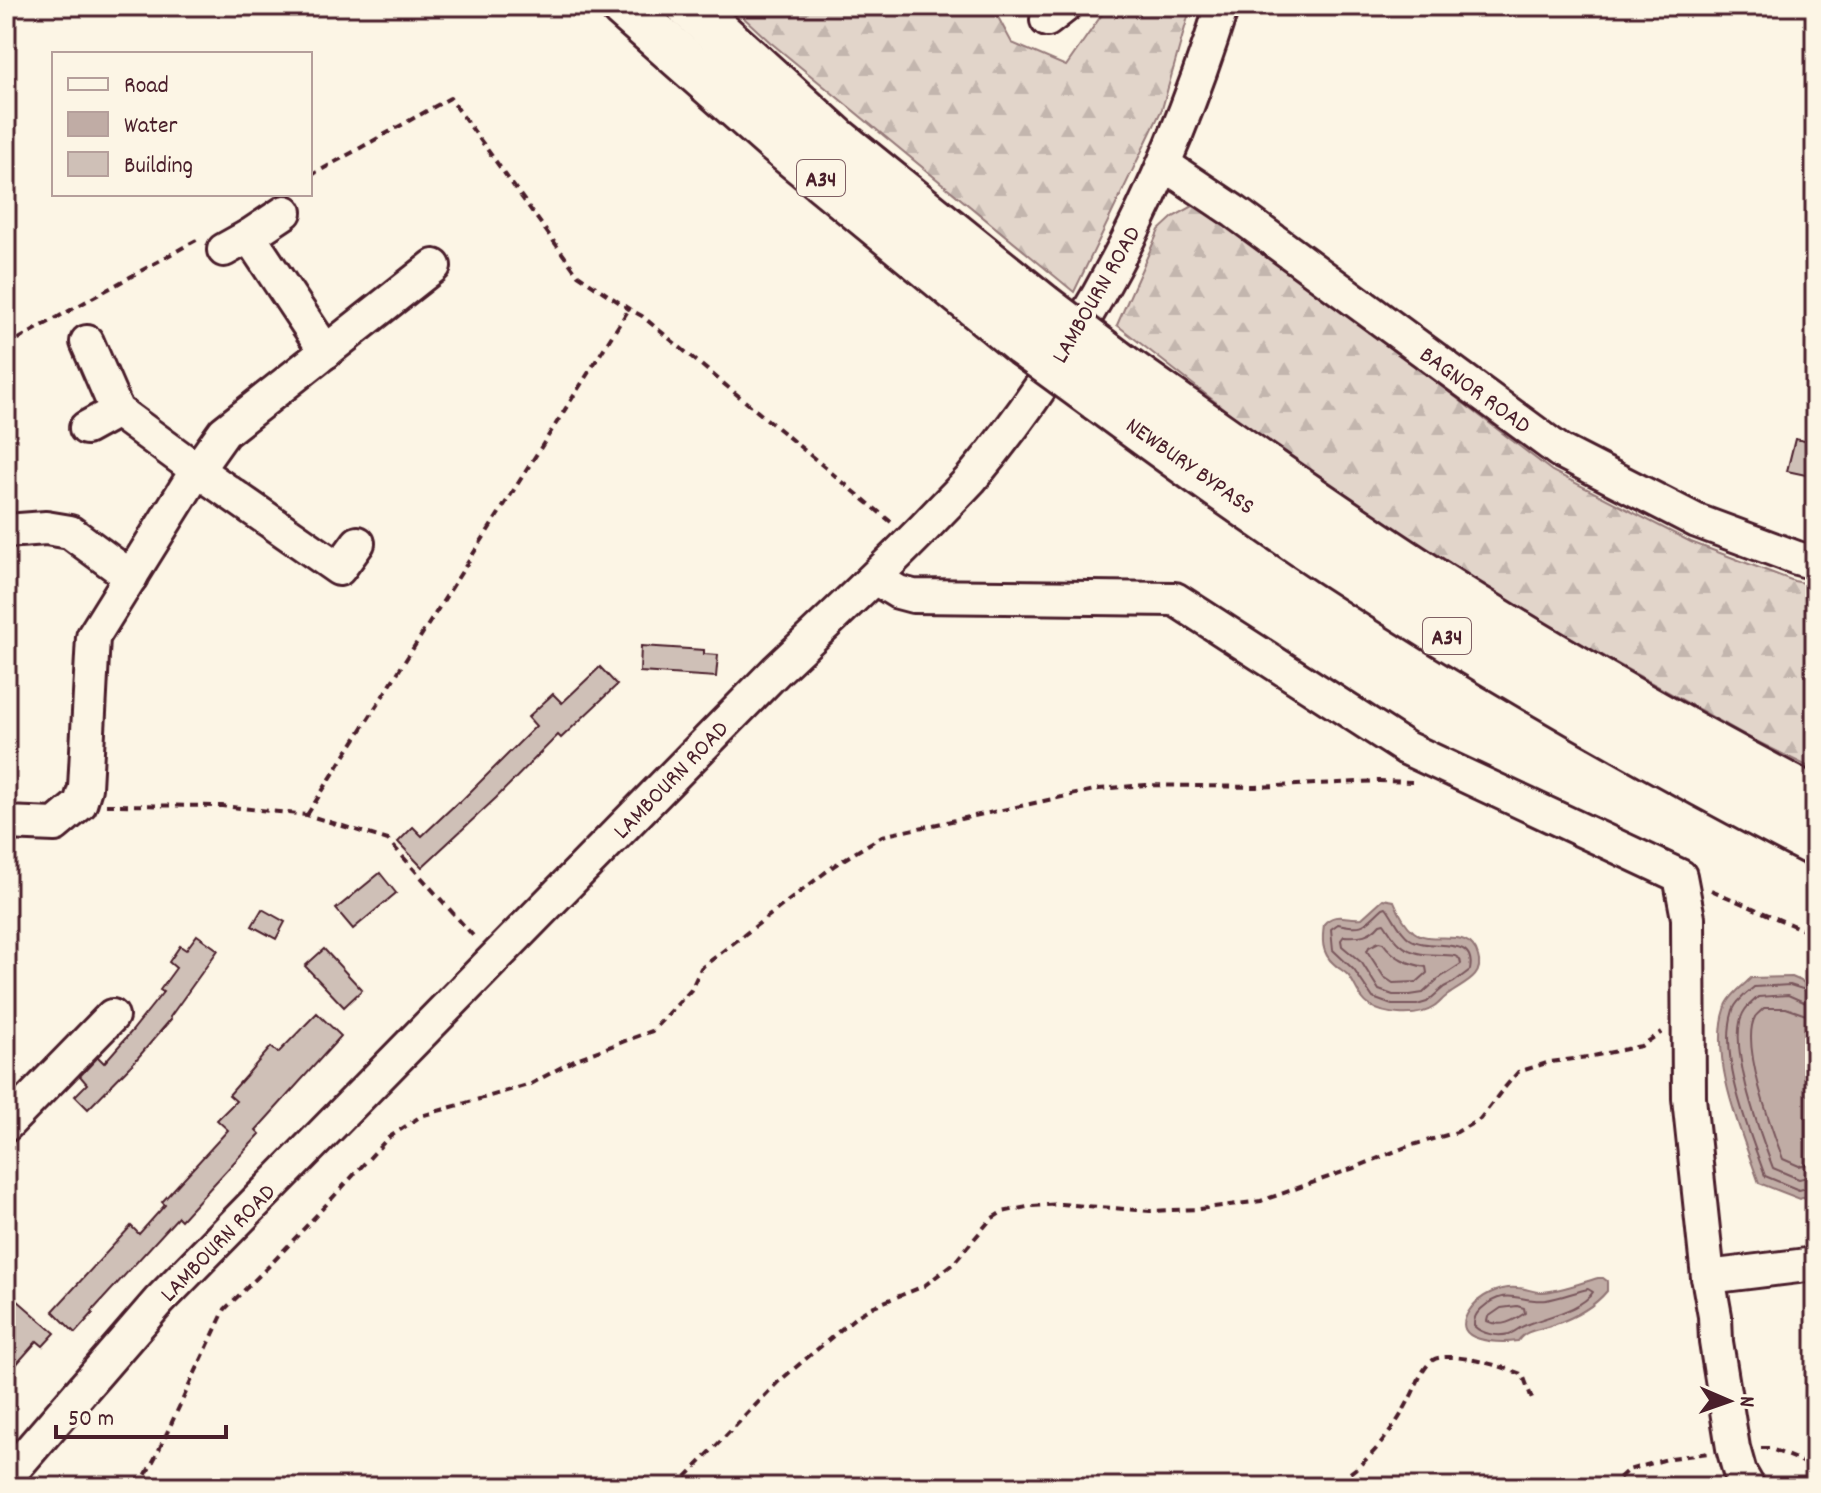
<svg xmlns="http://www.w3.org/2000/svg" width="1821" height="1493" viewBox="0 0 1821 1493" font-family="Dekko,sans-serif">
<style>
.forest{fill:url(#forest-firs);stroke:#967a7a;stroke-width:2}
.water{fill:#c0aca5;stroke:#917474;stroke-width:2}
.lines{fill:none;stroke-linecap:round;stroke-linejoin:round}
.shore{stroke:#79575c;stroke-width:2}
.building{fill:#cfc0b7;stroke:#4a1f2b;stroke-width:2}
.minor-casing{stroke:#4a1f2b;stroke-width:38}
.highway-casing{stroke:#4a1f2b;stroke-width:50}
.path{stroke:#4a1f2b;stroke-width:4;stroke-dasharray:8 6;stroke-linecap:butt}
.minor{stroke:#fcf5e5;stroke-width:32}
.highway{stroke:#fcf5e5;stroke-width:44}
.highway-bridge-casing{stroke:#4a1f2b;stroke-width:50;stroke-linecap:butt}
.highway-bridge{stroke:#fcf5e5;stroke-width:44}
.labels{text-anchor:middle;stroke-width:8;stroke-linejoin:round;paint-order:stroke}
.shield{fill:#fcf5e5;stroke:#7f5f63;stroke-width:2}
.shield-label{font-size:22px;font-weight:bold;fill:#4a1f2b}
.street-label{font-size:24px;fill:#4a1f2b;stroke:#fcf5e5}
</style>
<defs>
<pattern id="forest-firs" width="22" height="20" patternUnits="userSpaceOnUse" patternTransform="scale(2)"><rect width="22" height="20" fill="#e2d5ca"/><path d="M5 1l3.5 6h-7zM16 11l3.5 6h-7z" fill="#c3b6ae"/></pattern>
</defs>
<rect width="100%" height="100%" fill="#fcf5e5"/>
<filter id="ink" filterUnits="userSpaceOnUse"><feTurbulence type="fractalNoise" baseFrequency=".0125" numOctaves="2"/><feDisplacementMap in="SourceGraphic" scale="16" xChannelSelector="R" yChannelSelector="G"/><feConvolveMatrix kernelMatrix="1 2 1 2 8 2 1 2 1" color-interpolation-filters="sRGB"/></filter>
<g filter="url(#ink)">
<g class="forest">
<path d="M731,6H992L1012,43L1066,66L1108,6H1191L1162,109L1074,292L770,42Z"/>
<path d="M1193,206L1209,208L1552,471L1691,542L1794,581L1815,585V770L1754,740L1536,618L1411,539L1291,461L1117,325L1159,230L1173,217Z"/>
</g>
<g class="water">
<path d="M1383,899L1394,901C1398,911 1405,925 1414,932C1433,946 1470,925 1478,956C1485,978 1462,984 1448,995C1443,998 1439,1004 1434,1007C1418,1018 1385,1016 1369,1005C1358,998 1356,984 1348,975C1344,971 1338,968 1334,964C1321,953 1322,939 1324,924C1335,911 1347,920 1362,918Z"/>
<path d="M1792,977L1815,987V1192L1800,1199L1759,1183C1742,1134 1708,1057 1726,1006C1729,996 1743,986 1751,978Z"/>
<path d="M1598,1278H1603L1607,1281V1291C1594,1307 1573,1318 1553,1325C1540,1330 1526,1329 1518,1341C1500,1343 1448,1343 1469,1311C1479,1295 1500,1286 1518,1288C1527,1288 1534,1293 1543,1292C1561,1291 1580,1283 1598,1278Z"/>
</g>
<g class="lines">
<g class="shore">
<path d="M1386,907C1394,917 1399,932 1410,939C1429,952 1477,933 1470,970L1454,982L1444,987L1427,1002L1417,1005H1392L1373,998L1354,970L1333,950L1331,929L1338,924C1365,930 1364,925 1383,908Z"/>
<path d="M1384,923C1389,930 1393,938 1400,944C1415,958 1436,953 1455,956L1460,959L1461,964L1438,979L1423,993L1410,995H1393L1379,990L1362,963L1342,946L1341,940L1344,936C1360,937 1370,936 1380,924Z"/>
<path d="M1379,942L1383,943C1394,958 1408,964 1426,967L1427,973L1417,982L1393,983L1384,977L1367,951L1369,947Z"/>
<path d="M1815,993L1790,985L1754,987C1747,993 1736,1001 1733,1010C1718,1057 1749,1131 1765,1176L1799,1190L1815,1186"/>
<path d="M1815,1004L1806,1003L1788,995L1758,997C1754,1001 1748,1005 1745,1010C1724,1039 1761,1136 1773,1168L1799,1179L1815,1175"/>
<path d="M1815,1016L1806,1015L1786,1008H1764C1763,1009 1755,1016 1755,1017C1740,1044 1772,1130 1783,1159L1799,1166L1815,1163"/>
<path d="M1588,1289L1593,1292C1582,1310 1544,1317 1526,1325C1520,1327 1515,1332 1509,1334C1497,1337 1482,1334 1474,1326C1474,1318 1475,1315 1481,1309C1507,1285 1519,1303 1546,1300C1561,1298 1574,1292 1588,1289Z"/>
<path d="M1517,1306L1524,1308L1525,1313C1513,1321 1501,1328 1487,1321L1488,1317L1501,1308Z"/>
</g>
</g>
<g class="building">
<path d="M1795,439L1815,443V477L1787,471Z"/>
<path d="M641,646L704,650V654L718,655L716,677L640,672Z"/>
<path d="M600,667L617,685L561,738L558,735L496,798L422,867L398,842L413,827L422,836L458,802L459,803L536,726L528,717L553,694L562,703Z"/>
<path d="M380,873L396,893L353,929L336,909Z"/>
<path d="M262,909L285,922L276,939L252,926Z"/>
<path d="M197,935L218,950L170,1017L171,1019L135,1061L88,1109L75,1096L87,1084L80,1076L98,1057L104,1063L132,1031L163,992L160,990L176,968L169,962L180,946L186,950Z"/>
<path d="M324,949L362,990L344,1007L305,966Z"/>
<path d="M317,1013L341,1036L256,1130L260,1134L181,1220L178,1217L92,1311L93,1313L75,1333L53,1311L131,1226L139,1234L165,1205L162,1202L228,1130L217,1120L236,1101L229,1095L271,1047L278,1053Z"/>
<path d="M17,1300L55,1333L43,1346L37,1341L6,1376V1312Z"/>
</g>
<g class="lines">
<g class="minor-casing">
<g id="minor">
<path d="M1047,20L1065,6"/>
<path d="M1165,165L1235,212L1560,451L1697,521L1797,558L1815,563"/>
<path d="M285,212L249,236L326,352"/>
<path d="M224,250L249,236"/>
<path d="M87,342L117,411L197,470L224,432L434,266"/>
<path d="M86,428L117,411"/>
<path d="M6,531L46,528L70,532L131,577"/>
<path d="M875,578L898,592L913,596L1175,599L1406,748L1680,876L1688,918L1689,1098L1708,1277L1715,1316L1716,1342L1733,1448L1740,1473L1748,1487"/>
<path d="M6,823L55,825L80,804L85,788L93,637L197,470L339,569L358,543"/>
<path d="M6,1125L112,1016"/>
<path d="M1708,1277L1815,1264"/>
<path d="M6,1478L159,1301L777,670C827,623 877,576 925,527C940,511 956,495 971,479C1088,339 1168,180 1222,6"/>
</g>
</g>
<g class="highway-casing">
<g id="highway">
<path d="M623,6L776,141L1023,344"/>
<path d="M689,6L838,141L1042,306"/>
<path d="M1120,365C1220,435 1318,506 1420,572C1548,655 1681,730 1815,800"/>
<path d="M1097,398C1173,454 1250,510 1329,562C1486,665 1649,758 1815,844"/>
</g>
</g>
<g class="path">
<path d="M310,176L450,98L578,275L629,309L642,316L891,522"/>
<path d="M6,346L200,238"/>
<path d="M106,805L222,806L307,815L388,840L476,939"/>
<path d="M307,815L629,309"/>
<path d="M1711,890L1815,935"/>
<path d="M1761,1448H1769L1815,1467"/>
<path d="M139,1487L157,1454L225,1309L272,1263L388,1138L421,1116L531,1084L576,1059L652,1031L691,990L701,968L835,865L882,836L1099,789L1146,785L1256,787L1379,781L1412,782"/>
<path d="M676,1487L777,1383L857,1316L874,1306L924,1286L954,1263L991,1219L1002,1212L1032,1206L1061,1204L1150,1211L1199,1209L1261,1201L1354,1168L1406,1147L1457,1132L1480,1119L1500,1093L1518,1072L1550,1062L1588,1057L1641,1046L1662,1032"/>
<path d="M1326,1487C1364,1470 1392,1434 1410,1398C1417,1385 1421,1369 1433,1360C1447,1350 1507,1367 1523,1375L1532,1399"/>
<path d="M1609,1487L1628,1470L1671,1458L1709,1453"/>
</g>
<use href="#minor" class="minor"/>
<use href="#highway" class="highway"/>
<g class="highway-bridge-casing">
<g id="highway-bridge">
<path d="M1042,306L1120,365"/>
<path d="M1023,344L1097,398"/>
</g>
</g>
<use href="#highway-bridge" class="highway-bridge"/>
</g>
</g>
<g class="labels">
<g class="shield">
<rect x="797" y="160" width="48" height="36" rx="6"/>
<rect x="1423" y="618" width="48" height="36" rx="6"/>
</g>
<g class="shield-label">
<text x="821" y="186">A34</text>
<text x="1447" y="644">A34</text>
</g>
<g class="street-label">
<text transform="translate(1095 294) rotate(-60)" y="8">LAMBOURN ROAD</text>
<text transform="translate(1476 389) rotate(36)" y="8">BAGNOR ROAD</text>
<text transform="translate(1191 465) rotate(35)" y="8">NEWBURY BYPASS</text>
<text transform="translate(670 779) rotate(-46)" y="8">LAMBOURN ROAD</text>
<text transform="translate(217 1242) rotate(-46)" y="8">LAMBOURN ROAD</text>
</g>
</g>
<rect width="1821" height="1493" fill="none" stroke="#fcf5e5" stroke-width="32"/>
<rect x="16" y="16" width="1789" height="1461" fill="none" stroke="#4a1f2b" stroke-width="3" filter="url(#ink)"/>
<rect x="52" y="52" width="260" height="144" fill="#fcf5e5" stroke="#b59f9b" stroke-width="2"/>
<rect x="68" y="78" width="40" height="12" fill="#fcf5e5" stroke="#b59f9b" stroke-width="2"/>
<text x="124" y="92" font-size="24" fill="#4a1f2b">Road</text>
<rect x="68" y="112" width="40" height="24" fill="#c0aca5" stroke="#b59f9b" stroke-width="2"/>
<text x="124" y="132" font-size="24" fill="#4a1f2b">Water</text>
<rect x="68" y="152" width="40" height="24" fill="#cfc0b7" stroke="#b59f9b" stroke-width="2"/>
<text x="124" y="172" font-size="24" fill="#4a1f2b">Building</text>
<g transform="translate(1729 1401) rotate(92)" stroke="#fcf5e5" stroke-width="6" paint-order="stroke">
<path d="M0-6L14 30L0 20L-14 30Z" fill="#4a1f2b"/>
<text y="-12" font-size="22" font-weight="bold" text-anchor="middle" fill="#4a1f2b">N</text>
</g>
<path d="M56 1425v12h170v-12" fill="none" stroke="#4a1f2b" stroke-width="4"/>
<text x="68" y="1425" font-size="24" fill="#4a1f2b" stroke="#fcf5e5" stroke-width="6" paint-order="stroke">50 m</text>
</svg>
